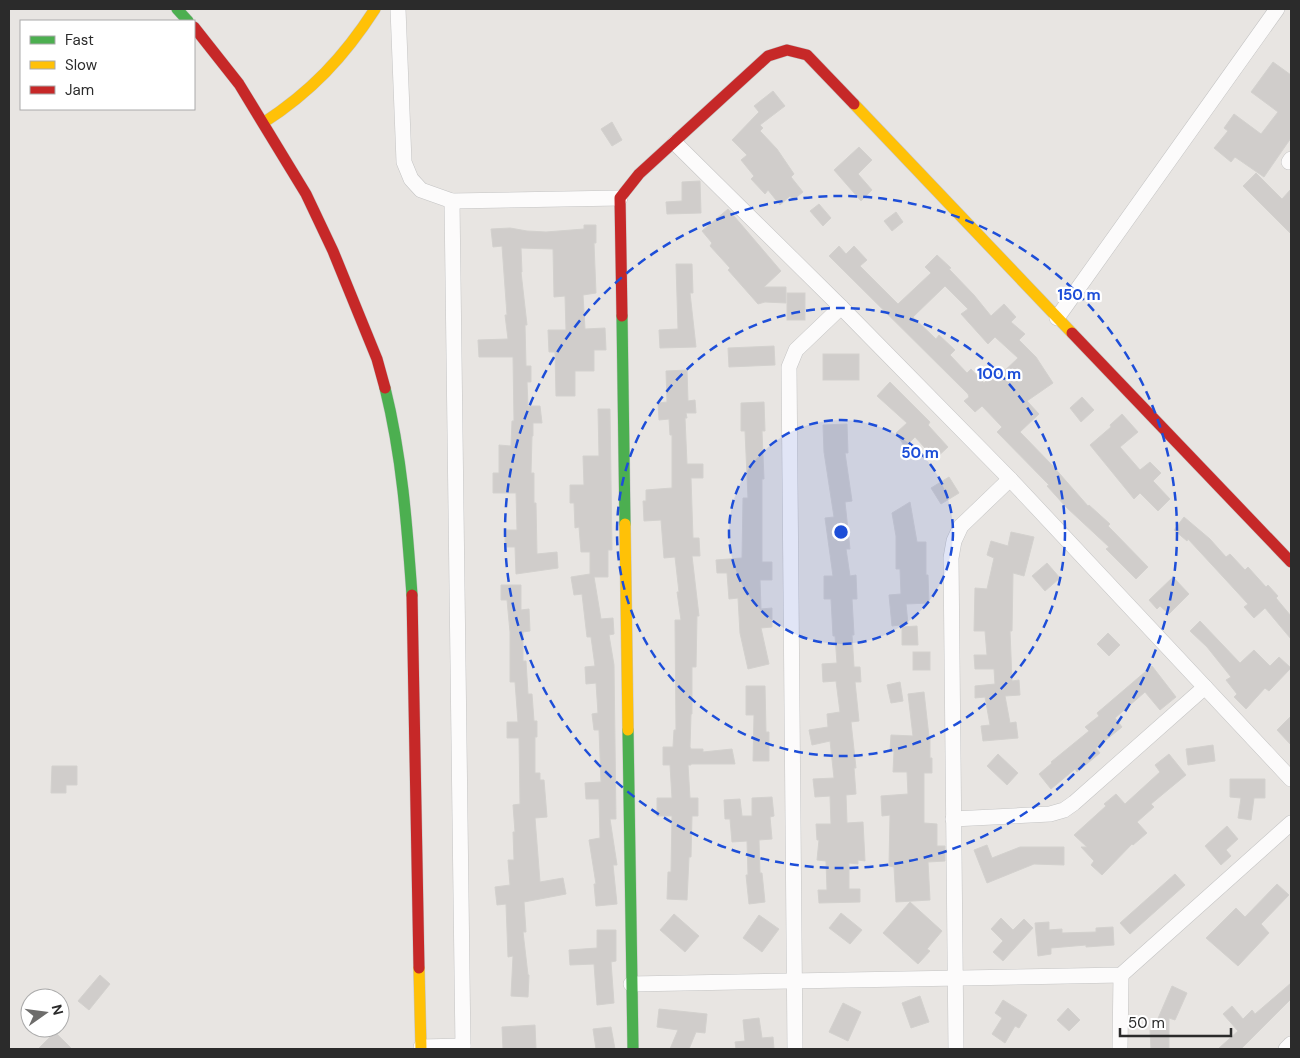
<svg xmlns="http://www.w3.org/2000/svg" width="1300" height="1058" viewBox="0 0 1300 1058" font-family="'DM Sans',sans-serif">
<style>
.building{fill:#d0cdcb;stroke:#d3d1ce;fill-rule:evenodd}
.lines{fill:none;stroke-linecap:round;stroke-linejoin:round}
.street-casing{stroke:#c4c4c4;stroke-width:16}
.fast-casing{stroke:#c4c4c4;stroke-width:12}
.slow-casing{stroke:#c4c4c4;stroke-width:12}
.jam-casing{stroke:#c4c4c4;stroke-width:12}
.street{stroke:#fcfbfb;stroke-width:15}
.fast{stroke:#4caf50;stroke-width:11}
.slow{stroke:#ffc107;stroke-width:11}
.jam{stroke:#c62828;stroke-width:11}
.ring{fill:none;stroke:#1d4ed8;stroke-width:2.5;stroke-dasharray:9 6}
.centre{fill:#1d4ed8;stroke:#fff;stroke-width:2.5}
.ring-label{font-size:15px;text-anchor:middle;font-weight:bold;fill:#1d4ed8;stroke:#fff;stroke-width:4.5;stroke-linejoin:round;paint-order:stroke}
</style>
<rect width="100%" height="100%" fill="#e8e5e2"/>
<g class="building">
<path d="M1273,62L1291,75V138L1264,177L1235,157L1231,162L1214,148L1228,131L1224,128L1234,114L1261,134L1278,112L1251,92Z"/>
<path d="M773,91L785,106L760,125L763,128L760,131L777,149L794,174L791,177L803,192L793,200L790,196L780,205L768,190L765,194L751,179L754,176L741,160L747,155L732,140L759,112L754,106Z"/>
<path d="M612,122L622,140L612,146L601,129Z"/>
<path d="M859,147L872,160L858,174L872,190L861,201L834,170Z"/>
<path d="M1256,173L1282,199L1291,189V234L1243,186Z"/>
<path d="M700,181L701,213L667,214L666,202L682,201V182Z"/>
<path d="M819,204L831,218L823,226L810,211Z"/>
<path d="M728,209L781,271L764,287H786V303L765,302L758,304L728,270L730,268L710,246L712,243L702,231Z"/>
<path d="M896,212L903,222L892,231L884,221Z"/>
<path d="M584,225H596V243H594L596,293L583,295L585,329L605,328L606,350H594V371H575V396H556L555,352H549L548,330H566L565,296L554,297L553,249L521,248L522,272H521L527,325H525L526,366H531V382H527L528,406H540L542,423H533V436H532L531,473H534V503H536L537,554L557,552L558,568L516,574L515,547H505V530H517L516,493H493V473H499V445L511,446L512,421H514L513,357H479L478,340L508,339L505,315H507L502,246L493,247L491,229L510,228L527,231L546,232L584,229Z"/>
<path d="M839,246L846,254L854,246L867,260L860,266L898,304L931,273L925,267L937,255L951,268L949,269L974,295L991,316L1004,304L1016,317L1011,322L1025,334L1019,340L1036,357L1053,383L1027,401L1039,414L1020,432L1052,465L1088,506L1089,505L1110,524L1108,526L1148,567L1136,579L1106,549L1109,547L1066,507L1047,486L1049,485L997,432L1002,427L982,406L975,412L964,401L969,397L968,394L829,256ZM945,286L968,309L961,314L988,344L995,337L1018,358L1000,375L997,371L984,383L971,369L967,373L950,355L955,350L939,335L936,339L913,317Z"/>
<path d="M676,264H692L693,293H690L696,347L660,348L659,330L678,329Z"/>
<rect x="787" y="293" width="18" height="27"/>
<path d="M774,346L775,365L729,367L728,348Z"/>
<rect x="823" y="354" width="36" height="26"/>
<path d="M687,370L688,401L695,400L696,413H686L687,418H685L687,464H703V478H691L693,538H699L700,556H692L699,616H697L696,667H692V714H691L690,747L691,749H703V752L732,749L735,764H691V765H688L690,798H698V816H692L691,857H689L687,900L667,899L668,872H671L672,816H657V798H672L670,765H663V747H673L674,730H676L675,620H681L677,592H679L675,557L664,558L661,520L644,521L643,501H646V490L672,488V435H670L669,419L659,420L658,403L667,402L666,371Z"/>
<path d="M890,382L930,422L928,425L948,447L935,459L915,437L905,447L896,433L907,423L877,396Z"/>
<path d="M1082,397L1094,410L1081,422L1070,408Z"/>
<path d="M764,402L765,431H762L764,479H762V562H772V580H760L761,609L772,608V627L761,628L769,664L748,669L740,633L738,598L729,599L727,573H717L716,560L742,558L743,498H748L745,431H741V403Z"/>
<path d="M598,409H610L612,550H608V577H594L601,619L613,618L614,634L609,635L614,665L616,819H610L617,865H613L617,904L596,906L594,884H596L589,840L600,838L599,799H586L585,783L601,782L599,730H594L592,714L598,713L596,683L586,684L585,667L595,666L591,637H587L582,594L574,595L571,577L590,574V552H581L579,527L575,528L574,503H570V485H584L583,456H599Z"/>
<path d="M1122,414L1138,432L1120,447L1140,470L1150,462L1161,473L1153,481L1170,499L1158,511L1140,493L1134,499L1090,445L1111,427L1110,425Z"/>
<path d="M847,424L848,453H845L852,501L845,502L850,549H846L850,576L856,575L857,599H852L854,635H852L854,667H860L861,682H855L859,721L851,722L856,768H854L856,794L846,795L847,823L863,822L865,861L858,860V864L849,863V889H860V902L819,903L818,890H827L826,861L817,860L819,840H817L816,824H831L830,796L815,797L813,779L834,778L830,741L812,745L809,730L828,727L827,714L840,712L836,681L823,682L822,664L837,663L835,636H833L831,599H824V576H833L825,518L834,517L824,452L823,425Z"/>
<path d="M949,477L959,493L941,504L931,488Z"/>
<path d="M910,502L917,542H926V575H928L929,603L906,604L908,624L892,626L889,595L901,594L900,569H896V536L892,513Z"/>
<path d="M1184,517L1210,539L1226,557L1230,554L1245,570L1248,567L1266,587L1268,585L1278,596L1276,598L1291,616V639L1265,608L1254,618L1244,607L1248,604L1225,579L1188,539L1187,541L1174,530Z"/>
<path d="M1011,532L1034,537L1024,576L1013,573L1012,631H1010L1012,681L1019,680L1020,695L1005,696L1010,723L1016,722L1018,738L983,741L981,726L990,725L985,697L975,698V686L995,684L994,669H975L974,655H987L985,631H974L975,588L987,589L994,558L987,555L991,541L1008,546Z"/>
<path d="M1047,563L1060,578L1045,591L1032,576Z"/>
<path d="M1173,577L1189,594L1169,614L1160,606L1157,609L1149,600Z"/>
<path d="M501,585H521V610L529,609L530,631L523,632V661H526L528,694H532L534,721H537V737H535V773H540V780H544L547,817L535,818L540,882L563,878L566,894L524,902L526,932H523L528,975H529L528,997L511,996L513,956L508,957L506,904L497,905L495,887L510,885L508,860H514L513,832H515L513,805L520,804L519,738H507V722H518L515,682H510V632L507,600H501Z"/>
<path d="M1200,621L1240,663L1254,650L1270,666L1279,657L1291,668L1269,691L1265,688L1246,709L1234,697L1237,694L1226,680L1231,677L1207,647L1190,631Z"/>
<path d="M917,626L918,645H902V627Z"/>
<path d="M1108,633L1120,645L1109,656L1097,644Z"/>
<rect x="913" y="652" width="17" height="18"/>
<path d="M1152,666L1176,697L1160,710L1145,692L1115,718L1122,727L1096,748L1100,753L1077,772L1075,769L1051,789L1039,774L1052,763L1051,762L1089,731L1085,727L1099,716L1097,713Z"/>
<path d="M900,682L903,701L891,703L887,685Z"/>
<path d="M746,686H765L766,732H769V761H753L754,715H746Z"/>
<path d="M924,692L929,737H930V758H932V773H924V823L937,824V846H945V861L928,862L930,900L896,902L894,867L889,866L890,815L882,816L881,796L908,794L907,772H893L894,751H890L891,735L913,736L908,694Z"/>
<path d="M1291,716V745L1277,730Z"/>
<path d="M1213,745L1215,761L1188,765L1186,749Z"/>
<path d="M998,754L1018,773L1007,785L987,766Z"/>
<path d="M1169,754L1186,775L1151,804L1154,807L1137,822L1147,833L1133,845L1132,844L1102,875L1091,865L1094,861L1081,847H1087L1074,835L1106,806L1104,804L1116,794L1125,804L1160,772L1155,765Z"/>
<path d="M52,766H77V785H66V793H51Z"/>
<path d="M1230,779H1265V798H1254L1251,820L1238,818L1241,798L1230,797Z"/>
<path d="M772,797L774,816L770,817L772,839L759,840L760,873H762L765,902L749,904L746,875H748L747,841L732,842L730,819H725L724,800L740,799L742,816H752V798Z"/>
<path d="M1227,826L1238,839L1226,850L1231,856L1221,865L1205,846Z"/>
<path d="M987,845L992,858L1020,847H1064V865L1034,864L987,883L974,850Z"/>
<path d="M1175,874L1185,885L1130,934L1120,923Z"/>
<path d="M1277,884L1289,895L1261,924L1269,933L1238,966L1206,938L1236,908L1245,917Z"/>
<path d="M910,902L942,931L927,949L930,951L918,964L883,933Z"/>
<path d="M841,913L862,930L850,944L829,928Z"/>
<path d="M674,914L699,936L685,952L660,930Z"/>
<path d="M759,915L779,929L762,952L743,938Z"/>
<path d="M1001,918L1013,930L1024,919L1033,928L1003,961L993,952L1003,941L991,929Z"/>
<path d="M1049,922V930L1062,929V933L1096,932V928L1113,927L1114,945L1086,947V945L1051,948V954L1038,956L1035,923Z"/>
<path d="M597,930H616V961L611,962L614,1003L597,1005L594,964L570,965L569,950L597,948Z"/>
<path d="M100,975L110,984L89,1010L78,1001Z"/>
<path d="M1291,983V999L1241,1049H1218L1238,1031L1223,1014L1232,1006L1243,1019L1252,1010L1255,1014Z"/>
<path d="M1172,986L1187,993L1175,1020L1169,1018V1049H1151L1150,1030H1153Z"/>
<path d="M920,996L929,1022L911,1028L902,1003Z"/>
<path d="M1003,1000L1027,1015L1019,1028L1015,1026L1005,1043L992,1034L1002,1018L995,1013Z"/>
<path d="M843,1003L861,1012L848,1041L829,1032Z"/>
<path d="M1068,1008L1080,1020L1069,1031L1057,1020Z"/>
<path d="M659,1009L707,1014L705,1033L696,1032L689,1049H670L678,1030L657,1027Z"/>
<path d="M759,1018L762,1038L773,1037L774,1049H736L735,1042L745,1041L743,1020Z"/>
<path d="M535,1025L536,1049H503L502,1027Z"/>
<path d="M611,1027L615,1049H596L593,1029Z"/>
<path d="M55,1032L72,1049H38Z"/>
</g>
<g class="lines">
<g class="street-casing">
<g id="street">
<path d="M398,9L404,162L411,179L421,190L452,201L620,198"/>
<path d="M675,143L841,307L1010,479L1291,779"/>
<path d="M1289,162L1291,159"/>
<path d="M452,201L463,1049"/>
<path d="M1057,318L1277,9"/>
<path d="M953,819L1050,814L1064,810L1074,803L1205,687"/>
<path d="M631,984L1121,975L1291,823"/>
<path d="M421,1047L463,1046"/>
<path d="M795,1049L789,367L796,350L841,307"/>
<path d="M956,1049L951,558L954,541L961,526L1010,479"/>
<path d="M1120,1049L1121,975"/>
<path d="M1286,1049L1291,1044"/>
</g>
</g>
<g class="fast-casing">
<g id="fast">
<path d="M177,9L188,21"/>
<path d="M622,316L625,524"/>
<path d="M385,388C402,456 407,525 412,595"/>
<path d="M628,730L633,1049"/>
</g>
</g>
<g class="slow-casing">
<g id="slow">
<path d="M854,104L1072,333"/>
<path d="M263,123C311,92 344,57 375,9"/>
<path d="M625,524L628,730"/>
<path d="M419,968L421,1049"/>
</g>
</g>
<g class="jam-casing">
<g id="jam">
<path d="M194,27L239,84L306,194L333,251L377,359L385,388"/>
<path d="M622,316L620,198L639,174L768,56L787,50L807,55L854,104"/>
<path d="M1072,333L1291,562"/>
<path d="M412,595L419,968"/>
</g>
</g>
<use href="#street" class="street"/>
<use href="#fast" class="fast"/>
<use href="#slow" class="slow"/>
<use href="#jam" class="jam"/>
</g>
<circle cx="841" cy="532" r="112" fill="#1d4ed8" fill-opacity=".12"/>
<g class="ring">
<circle cx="841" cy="532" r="112"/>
<circle cx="841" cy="532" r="224"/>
<circle cx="841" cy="532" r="336"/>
</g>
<circle cx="841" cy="532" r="8" class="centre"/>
<g class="ring-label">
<text x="1079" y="300">150 m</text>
<text x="999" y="379">100 m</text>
<text x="920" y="458">50 m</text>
</g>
<rect width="1300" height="1058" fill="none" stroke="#2b2b2b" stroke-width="20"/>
<rect x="20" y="20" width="175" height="90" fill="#ffffff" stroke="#aaaaaa"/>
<rect x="30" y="36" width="25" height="8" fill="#4caf50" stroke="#aaaaaa"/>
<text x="65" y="45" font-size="15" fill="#2b2b2b">Fast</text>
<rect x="30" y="61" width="25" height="8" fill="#ffc107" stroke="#aaaaaa"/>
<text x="65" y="70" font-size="15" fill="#2b2b2b">Slow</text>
<rect x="30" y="86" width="25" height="8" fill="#c62828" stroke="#aaaaaa"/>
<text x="65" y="95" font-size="15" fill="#2b2b2b">Jam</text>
<g transform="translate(45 1013) rotate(76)"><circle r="24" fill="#ffffff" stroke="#aaaaaa"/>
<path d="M0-4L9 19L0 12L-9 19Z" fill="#6d6c6b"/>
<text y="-8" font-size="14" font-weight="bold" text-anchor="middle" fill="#2b2b2b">N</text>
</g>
<path d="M1120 1028v8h111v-8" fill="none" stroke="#2b2b2b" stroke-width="2.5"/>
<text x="1128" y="1028" font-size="15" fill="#2b2b2b" stroke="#ffffff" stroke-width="4" paint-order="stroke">50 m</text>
</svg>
